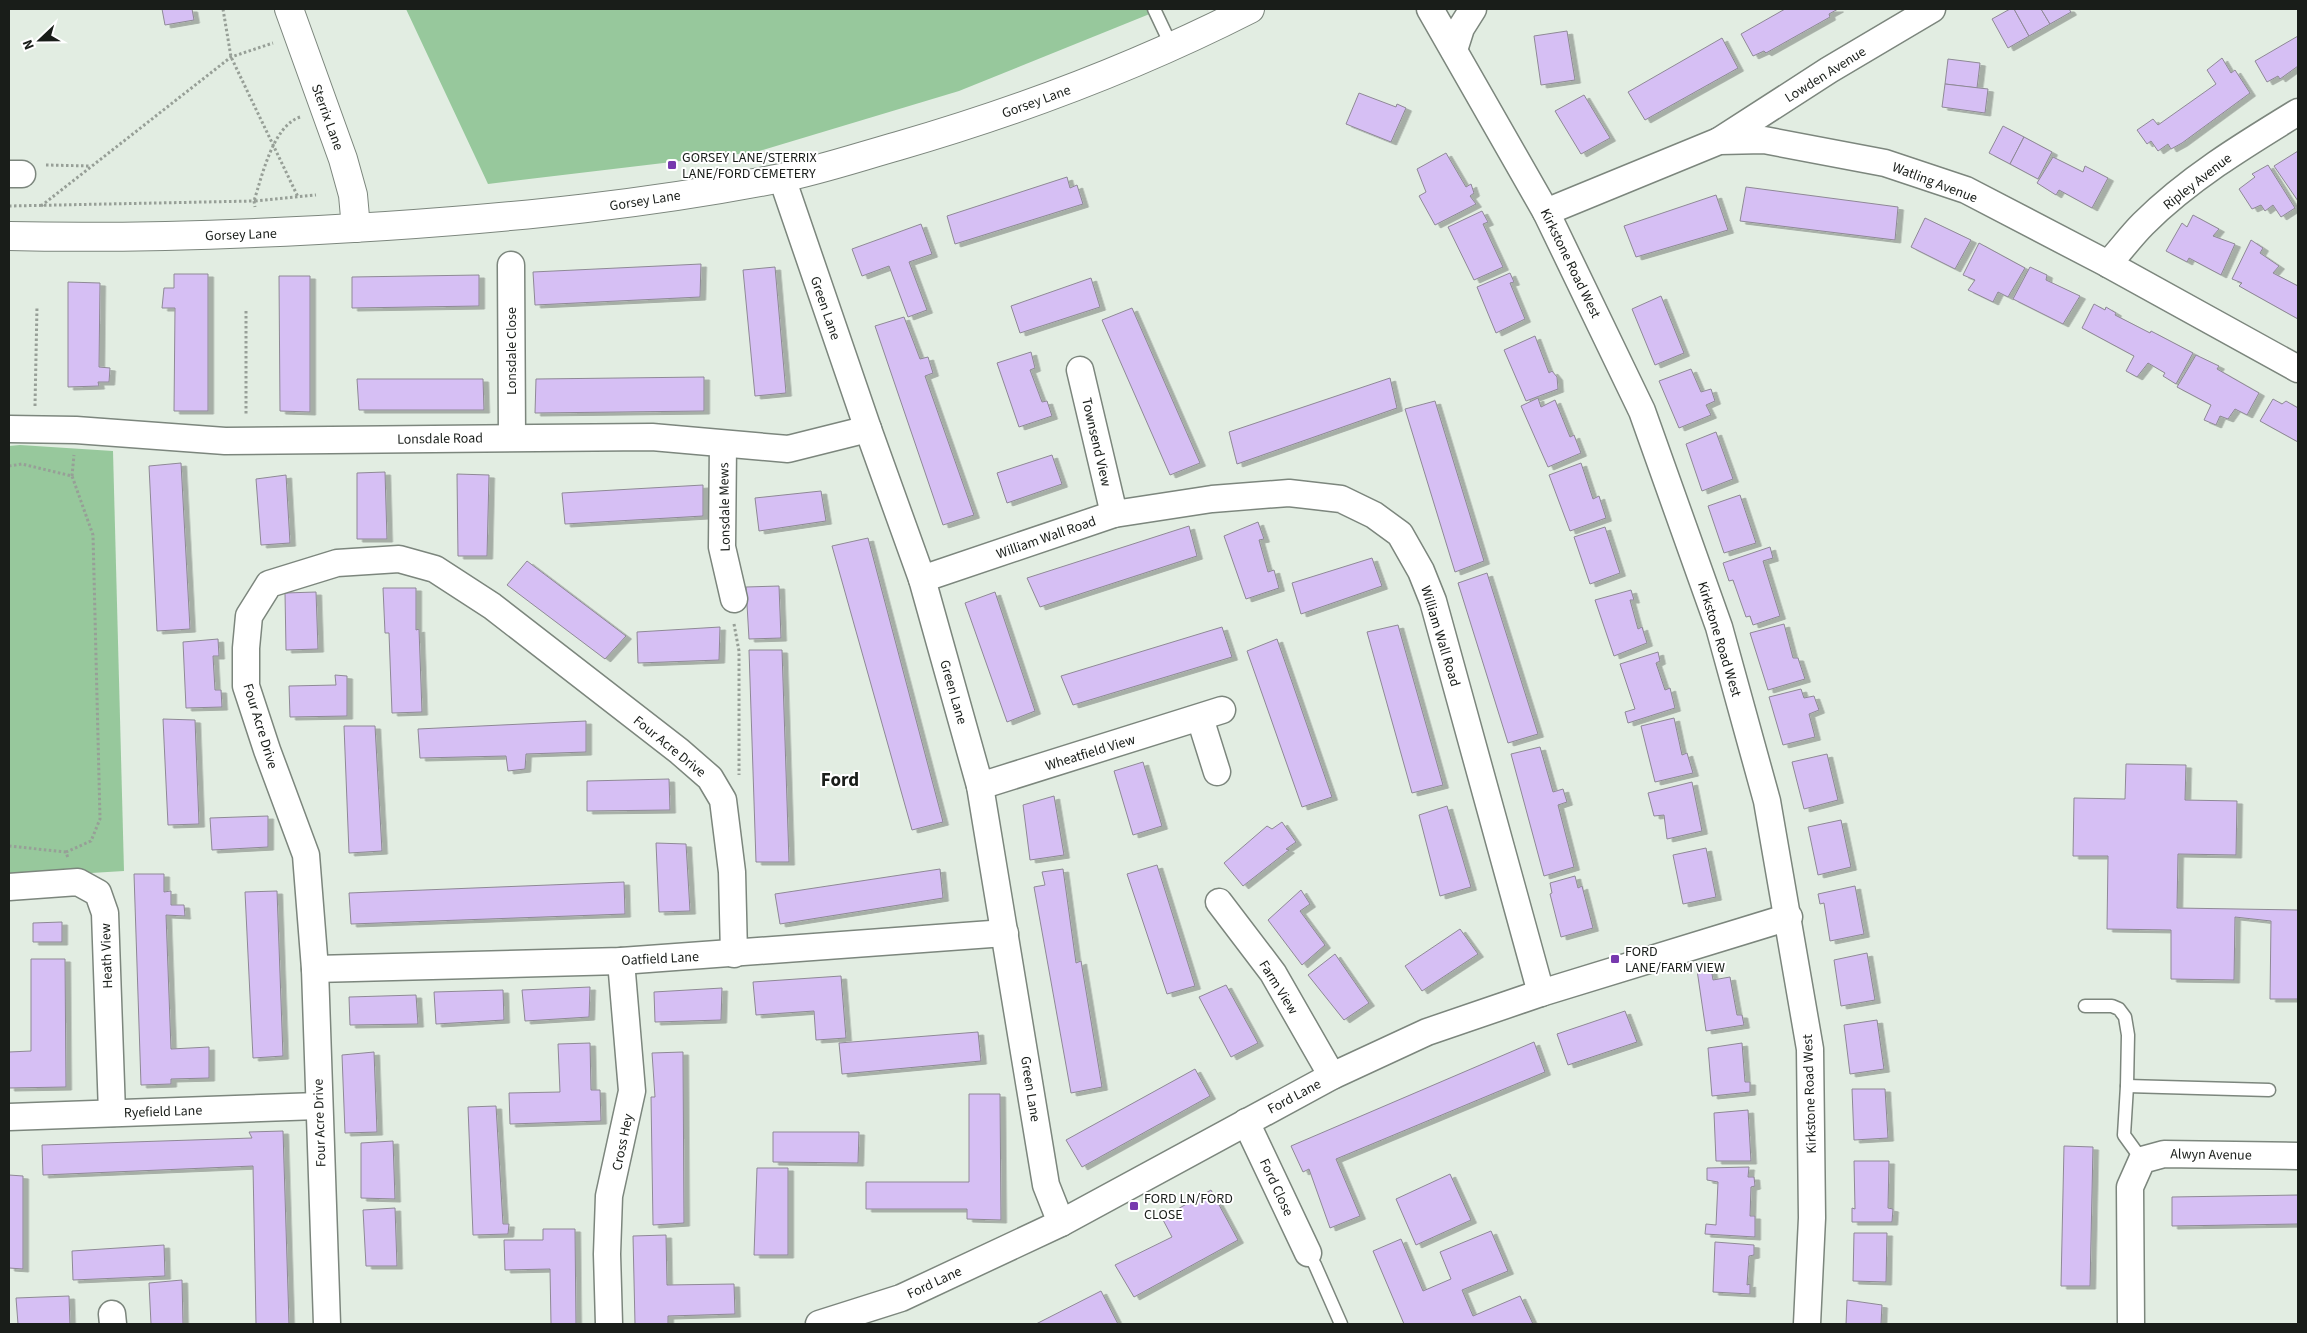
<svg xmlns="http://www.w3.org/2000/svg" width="2307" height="1333" viewBox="0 0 2307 1333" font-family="'Source Sans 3',sans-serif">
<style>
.green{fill:#97c89c}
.building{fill:#d6bff4;stroke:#8e8995;filter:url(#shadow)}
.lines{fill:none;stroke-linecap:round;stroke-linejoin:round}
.service-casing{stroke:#7c867d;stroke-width:15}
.minor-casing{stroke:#7c867d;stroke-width:29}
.tertiary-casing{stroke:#7c867d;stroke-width:30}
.secondary-casing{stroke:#7c867d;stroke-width:30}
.path{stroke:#979f97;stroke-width:3;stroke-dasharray:2.5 2.5;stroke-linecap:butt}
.service{stroke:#fff;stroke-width:12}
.minor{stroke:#fff;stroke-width:26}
.tertiary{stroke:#fff;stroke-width:28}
.secondary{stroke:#fff;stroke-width:28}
.poi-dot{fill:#7739ae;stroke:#fff;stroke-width:2}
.labels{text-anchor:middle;stroke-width:4;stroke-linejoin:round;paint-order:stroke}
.street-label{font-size:14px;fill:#191d19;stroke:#fff}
.poi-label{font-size:14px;fill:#191d19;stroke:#fff;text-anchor:start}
.district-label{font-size:19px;font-weight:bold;fill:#191d19;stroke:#fff}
</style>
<defs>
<filter id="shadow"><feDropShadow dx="5.5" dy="3" stdDeviation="0" flood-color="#0004"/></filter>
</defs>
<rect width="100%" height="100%" fill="#e2ede2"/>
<g class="green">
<path d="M406,9H1162L959,91L756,152L488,184Z"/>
<path d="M20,445L113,451L124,871L9,878V446Z"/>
</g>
<g class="building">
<path d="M162,9H192L194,20L165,25Z"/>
<path d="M1785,9H1838L1829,14L1830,17L1766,53L1764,51L1753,56L1741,34Z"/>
<path d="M2010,9H2014L2029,36L2008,48L1992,19Z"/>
<path d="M2014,9H2041L2050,24L2029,36Z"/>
<path d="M2041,9H2069L2071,12L2050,24Z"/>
<path d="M1567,31L1575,80L1541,85L1534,36Z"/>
<path d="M2298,36V66L2280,79L2278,76L2267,82L2255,61Z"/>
<path d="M1722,38L1738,68L1645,120L1628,92Z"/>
<path d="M2222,58L2231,73L2235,70L2250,93L2182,143L2171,149L2168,144L2158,151L2151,141L2147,144L2137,130L2153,119L2158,125L2216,84L2207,70Z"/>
<path d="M1948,59L1980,63L1977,88L1945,84Z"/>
<path d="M1945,84L1988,89L1985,113L1942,107Z"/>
<path d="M1359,93L1396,107L1397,104L1406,108L1391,142L1346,124Z"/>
<path d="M1584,95L1610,138L1581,154L1555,111Z"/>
<path d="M2003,126L2024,137L2010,164L1989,153Z"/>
<path d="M2024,137L2052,152L2038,179L2010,164Z"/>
<path d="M2298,151V201L2274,166Z"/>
<path d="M1446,153L1466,187L1471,184L1474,193L1470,196L1476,204L1435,225L1419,196L1426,192L1417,169Z"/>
<path d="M2053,157L2083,172L2085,166L2108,178L2092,208L2059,190L2056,195L2037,183Z"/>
<path d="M2268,165L2295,208L2281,217L2273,205L2265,211L2261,205L2252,209L2239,189L2255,177L2252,174Z"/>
<path d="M1067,177L1070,188L1077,185L1083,204L955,244L947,216Z"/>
<path d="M1746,187L1898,207L1895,240L1740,221Z"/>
<path d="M1716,195L1728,230L1636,257L1624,226Z"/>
<path d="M1482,211L1488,222L1483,224L1503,267L1474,280L1448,227Z"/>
<path d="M2193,215L2219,229L2213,236L2235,244L2221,275L2189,258L2187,262L2166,251L2182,223L2187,227Z"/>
<path d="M1925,218L1971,240L1955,269L1911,247Z"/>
<path d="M921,224L932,254L909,262L927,310L908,317L889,266L862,276L852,249Z"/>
<path d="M2251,240L2263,248L2260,253L2279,266L2273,273L2298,286V319L2239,286L2242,283L2232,279Z"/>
<path d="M1979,243L2025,268L2008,297L1998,292L1993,302L1968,290L1975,280L1963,275Z"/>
<path d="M701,264L700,297L535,305L533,272Z"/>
<path d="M775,267L786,393L755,396L743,270Z"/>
<path d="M2030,267L2047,275L2046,280L2080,296L2063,324L2013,299Z"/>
<path d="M1510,273L1514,282L1510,283L1525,319L1496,333L1477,287Z"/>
<path d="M174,274H208V411H174L175,308H162L164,288H174Z"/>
<path d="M479,275V306L352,308V277Z"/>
<path d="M279,276H310V412L280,411Z"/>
<path d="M1091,278L1100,307L1020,333L1011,306Z"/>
<path d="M68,282L100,283L99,367L110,368L109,382H98L99,386L68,387Z"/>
<path d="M1661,296L1684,353L1655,365L1632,309Z"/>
<path d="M2094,304L2105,310L2106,307L2116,313L2115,315L2150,333L2151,331L2193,353L2176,384L2163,376L2165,373L2148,363L2137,377L2126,371L2134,356L2082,328Z"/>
<path d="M1132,308L1200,463L1170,475L1102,320Z"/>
<path d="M904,317L920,359L928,357L933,373L925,376L974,515L943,525L875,326Z"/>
<path d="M1535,336L1549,373L1552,371L1557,377L1558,389L1526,401L1504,350Z"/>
<path d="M1031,352L1035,368L1030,370L1042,402L1047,401L1052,416L1019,427L997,363Z"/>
<path d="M2196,355L2219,366L2217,369L2259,393L2247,415L2235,409L2228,419L2220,416L2216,425L2204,420L2211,405L2177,387Z"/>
<path d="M1691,369L1701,392L1711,389L1715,401L1706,405L1711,415L1679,428L1659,381Z"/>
<path d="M704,377V411L535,413L536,379Z"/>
<path d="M1390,378L1397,408L1237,464L1229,432Z"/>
<path d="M357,379H483L484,410H359Z"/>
<path d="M1538,398L1541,407L1555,400L1570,437L1574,435L1581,453L1548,467L1521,406Z"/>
<path d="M2273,399L2282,404L2286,401L2298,408V442L2260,421Z"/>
<path d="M1435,401L1484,561L1455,572L1405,409Z"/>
<path d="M1716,432L1733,479L1702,491L1686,444Z"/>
<path d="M1052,455L1062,484L1007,503L997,473Z"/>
<path d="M181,463L190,629L157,631L149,466Z"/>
<path d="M1581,463L1593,499L1599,496L1606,518L1570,531L1549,475Z"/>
<path d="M385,472L387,539H357V473Z"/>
<path d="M457,474L489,475L487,556H458Z"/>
<path d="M286,475L290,543L261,545L256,479Z"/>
<path d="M703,485V516L565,524L562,493Z"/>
<path d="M821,491L826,521L759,531L755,498Z"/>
<path d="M1740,495L1756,543L1724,553L1708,506Z"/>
<path d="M1258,522L1264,539L1259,540L1268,572L1274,570L1279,588L1246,599L1224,536Z"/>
<path d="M1189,526L1197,556L1040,607L1027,578Z"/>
<path d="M1605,527L1620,573L1590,584L1574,537Z"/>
<path d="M868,538L943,822L912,830L832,546Z"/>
<path d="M1770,547L1773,558L1763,561L1780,616L1753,625L1750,616L1746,617L1733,580L1729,581L1723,563Z"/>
<path d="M1372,558L1382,586L1301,614L1292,583Z"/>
<path d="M527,561L626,636L605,659L507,585Z"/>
<path d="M1487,573L1538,734L1508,743L1458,583Z"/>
<path d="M779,586L781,638L749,639L746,587Z"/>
<path d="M383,588H416V630L419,629L422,712L392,713L389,633H385Z"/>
<path d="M1631,590L1634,600H1630L1638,629L1642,627L1647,643L1614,656L1595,600Z"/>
<path d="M316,592L318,649L286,650L285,593Z"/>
<path d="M995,592L1035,711L1007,722L965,603Z"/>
<path d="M1784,624L1793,658H1798L1805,679L1768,690L1750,633Z"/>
<path d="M1398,625L1443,785L1412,793L1367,632Z"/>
<path d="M720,627L719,660L638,663L637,632Z"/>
<path d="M1222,627L1232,657L1073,705L1061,676Z"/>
<path d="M218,639L219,656H213L215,690H221L222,707L186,708L183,642Z"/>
<path d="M1277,639L1332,797L1302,807L1247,651Z"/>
<path d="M749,650H782L789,862H756Z"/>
<path d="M1658,652L1660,661L1656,663L1665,690L1670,688L1675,708L1628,723L1625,712L1635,709L1620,664Z"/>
<path d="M335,675L347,676V716L290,717L289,686L336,685Z"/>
<path d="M1801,689L1804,698L1814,696L1819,710L1809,714L1815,737L1783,745L1769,697Z"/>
<path d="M1674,718L1682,755L1687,753L1693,773L1655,782L1641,726Z"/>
<path d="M163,719L195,720L199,824L168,825Z"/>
<path d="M586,721V752L526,754L525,769L508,771L506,756L420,758L418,729Z"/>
<path d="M344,726H375L382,851L349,853Z"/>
<path d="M1540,747L1553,792L1563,789L1567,802L1558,805L1574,867L1544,876L1511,754Z"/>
<path d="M1827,754L1838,800L1804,809L1792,762Z"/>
<path d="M1143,762L1162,826L1133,835L1114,771Z"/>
<path d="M2126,764L2186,765L2185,800L2237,801L2236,855L2178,854L2177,908L2298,910V999H2270L2271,921L2235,917L2234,980L2171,979V930L2107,929L2108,856H2073L2074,798L2125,799Z"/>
<path d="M669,779L670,810L587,811V781Z"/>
<path d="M1692,782L1702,831L1667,839L1664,815L1654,816L1648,793Z"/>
<path d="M1054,796L1064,855L1030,860L1023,805Z"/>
<path d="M1447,806L1471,887L1440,896L1419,815Z"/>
<path d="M268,816V847L212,850L210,818Z"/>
<path d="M1841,820L1851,867L1818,875L1808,827Z"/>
<path d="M1282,822L1296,842L1286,849L1289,850L1243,886L1224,863L1267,826L1272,829Z"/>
<path d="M656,843L686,844L690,911L659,912Z"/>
<path d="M1706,848L1716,897L1683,904L1673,855Z"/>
<path d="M1157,865L1195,986L1167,994L1127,874Z"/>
<path d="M940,869L943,898L780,924L775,894Z"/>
<path d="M1063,869L1076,963L1081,961L1102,1087L1071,1093L1034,887L1045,885L1042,872Z"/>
<path d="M134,874H164V892L171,891V905H184L185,916L166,915L171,1049L209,1047V1078L171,1079V1084L141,1085Z"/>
<path d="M1575,876L1578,888L1582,886L1593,928L1561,937L1550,894L1552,893L1550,883Z"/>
<path d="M624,882L625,914L351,924L349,893Z"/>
<path d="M1855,886L1864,934L1830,941L1824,903L1820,904L1818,894Z"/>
<path d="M1301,890L1310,904L1300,911L1325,945L1302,965L1268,920Z"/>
<path d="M277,891L283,1056L253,1058L245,892Z"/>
<path d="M62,922V942H33V923Z"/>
<path d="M1460,929L1478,954L1422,991L1405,966Z"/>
<path d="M1867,953L1875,1000L1841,1006L1834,960Z"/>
<path d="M1335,954L1369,1003L1344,1020L1308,975Z"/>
<path d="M31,959H65L66,1087L9,1088V1052L31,1051Z"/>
<path d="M1711,968L1713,980L1730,977L1737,1015H1742L1744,1025L1706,1031L1697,970Z"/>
<path d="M841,976L846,1038L816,1040L814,1011L756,1015L753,982Z"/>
<path d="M1226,985L1258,1043L1231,1057L1199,997Z"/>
<path d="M590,987L589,1017L525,1021L522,990Z"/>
<path d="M722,988L721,1020L655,1022L654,992Z"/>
<path d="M503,990L504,1020L436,1024L434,992Z"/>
<path d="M416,995L418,1024L350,1025L349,997Z"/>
<path d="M1625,1011L1637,1042L1568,1065L1557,1034Z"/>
<path d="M1877,1020L1884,1069L1850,1074L1844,1025Z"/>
<path d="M978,1032L981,1061L842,1074L839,1043Z"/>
<path d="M1534,1042L1545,1072L1336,1159L1360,1216L1330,1228L1309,1169L1303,1172L1291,1146Z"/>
<path d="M590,1043L591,1090H600L601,1121L510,1124L509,1093L560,1092L558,1044Z"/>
<path d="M1742,1043L1745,1082H1750V1092L1712,1096L1708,1048Z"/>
<path d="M374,1052L377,1132L345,1133L342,1055Z"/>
<path d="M683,1052L684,1223L653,1225L651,1097H655L652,1053Z"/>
<path d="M1195,1069L1210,1096L1082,1167L1066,1140Z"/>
<path d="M1852,1089H1885L1888,1138L1854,1140Z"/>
<path d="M969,1094H1000L1001,1220L967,1219V1209H866V1182H969Z"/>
<path d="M496,1106L503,1224H509L508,1234L473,1235L468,1107Z"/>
<path d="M1748,1110L1751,1161H1716L1714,1113Z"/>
<path d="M283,1131L289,1324H256L253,1166L43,1175L42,1145L252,1138L249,1132Z"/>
<path d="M773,1132H859L858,1163L773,1162Z"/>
<path d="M393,1141L395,1199L361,1198V1143Z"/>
<path d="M2064,1146L2093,1147L2090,1286H2061Z"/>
<path d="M1854,1161H1889L1888,1208L1893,1209L1892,1222H1852V1208L1855,1209Z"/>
<path d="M1749,1167L1748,1177H1754L1755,1186L1751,1187L1750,1216H1755V1237L1705,1234L1706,1224L1716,1225L1718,1182L1707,1180V1168Z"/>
<path d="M757,1168H788V1255H754Z"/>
<path d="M1450,1174L1471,1220L1416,1245L1396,1199Z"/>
<path d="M9,1175L23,1176V1269L9,1268Z"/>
<path d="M1211,1190L1238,1240L1134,1297L1115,1265L1172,1237L1162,1218Z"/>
<path d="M2298,1195V1224L2172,1226V1197Z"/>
<path d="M395,1208L397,1266H366L363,1210Z"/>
<path d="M543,1229H575L576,1324H551L550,1269L505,1270L504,1240H543Z"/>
<path d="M1491,1231L1508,1271L1462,1290L1473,1316L1520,1296L1533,1324H1404L1373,1251L1401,1239L1423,1291L1451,1279L1440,1252Z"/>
<path d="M1854,1233H1887L1886,1282L1853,1281Z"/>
<path d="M666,1235L667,1285L734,1284L735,1314L668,1316V1324H635L633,1236Z"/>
<path d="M1715,1242L1754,1245V1255L1749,1256L1747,1285L1750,1284V1294L1713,1292Z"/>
<path d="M164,1245L165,1276L73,1280L72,1251Z"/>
<path d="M182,1280L183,1324H151L149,1283Z"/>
<path d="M1101,1291L1118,1324H1036Z"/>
<path d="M69,1296L70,1324H18L16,1298Z"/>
<path d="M1847,1300L1882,1305L1881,1324H1846Z"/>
</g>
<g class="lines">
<g class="service-casing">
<g id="service">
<path d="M1154,9L1171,45"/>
<path d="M2085,1006H2112L2119,1009L2125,1017L2128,1035L2127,1086L2124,1135L2142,1160"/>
<path d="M2127,1086L2269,1090"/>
<path d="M1308,1253L1315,1265L1341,1324"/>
</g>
</g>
<g class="minor-casing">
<g id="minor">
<path d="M1430,9L1546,212L1642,411L1719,627L1767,801L1810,1049L1812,1218L1807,1324"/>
<path d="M1454,50L1461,28L1473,9"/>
<path d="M1719,141L1829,70L1932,9"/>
<path d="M9,174H22"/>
<path d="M782,178L868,429L922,579L980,786L1046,1185L1061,1223"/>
<path d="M1546,212L1719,141L1764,140L1885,163L1966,190L2108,264L2298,369"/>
<path d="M2108,264C2120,251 2131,236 2143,224C2188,179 2244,145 2298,112"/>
<path d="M511,265L512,437"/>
<path d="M1080,370L1114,514"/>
<path d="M9,429L76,430L225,441L652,437L788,449L868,429"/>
<path d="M723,444L722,547L734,599"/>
<path d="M922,579L1114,514L1212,499L1289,493L1341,499L1374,515L1400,534L1421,571L1433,601L1541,993"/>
<path d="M1200,718L1217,772"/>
<path d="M980,786L1222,710"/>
<path d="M9,887L78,882L98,893L105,913L112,1113"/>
<path d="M1219,902L1273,973L1332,1076"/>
<path d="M315,969L621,961L1005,933"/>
<path d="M9,1117L318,1106"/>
<path d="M1246,1122L1308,1253"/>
<path d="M112,1314L113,1324"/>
<path d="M327,1324L315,969L306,855L267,750L246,686V648L249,616L269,584L337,563L399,559L435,569L492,606L679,751L710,778L723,800L732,872L734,954"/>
<path d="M609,1324L607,1254L609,1196L632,1091L621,961"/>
<path d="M819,1324L901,1298L1061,1223L1332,1076L1427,1032L1541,993L1789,917"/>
<path d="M2131,1324L2130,1187L2142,1160L2164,1154L2298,1156"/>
</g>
</g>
<g class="tertiary-casing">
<path id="tertiary" d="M289,9L343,159L353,195L356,228"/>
</g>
<g class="secondary-casing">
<path id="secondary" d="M9,236C135,239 261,234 386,226C519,217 650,204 781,178C820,170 859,157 898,146C1019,111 1138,66 1250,9"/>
</g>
<g class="path">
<path d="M223,9L231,57L298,197"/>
<path d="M300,117C273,126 262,176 254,201L316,195"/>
<path d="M46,165L90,166"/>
<path d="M9,206L254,201L255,207"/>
<path d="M41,206L231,57L273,43"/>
<path d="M246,311V415"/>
<path d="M35,406L37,306"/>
<path d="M9,466L22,464L72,476L93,535L100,819L91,841L66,852"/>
<path d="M72,476L74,455"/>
<path d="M734,624L739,651V775"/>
<path d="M9,846L66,852L68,858"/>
</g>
<use href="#service" class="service"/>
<use href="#minor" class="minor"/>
<use href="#tertiary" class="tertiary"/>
<use href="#secondary" class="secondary"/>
</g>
<g class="poi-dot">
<rect x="667" y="160" width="10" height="10" rx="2.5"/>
<rect x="1610" y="954" width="10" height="10" rx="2.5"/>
<rect x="1129" y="1201" width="10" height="10" rx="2.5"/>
</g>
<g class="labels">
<g class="street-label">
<text transform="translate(1825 74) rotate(-32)" y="5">Lowden Avenue</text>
<text transform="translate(1036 101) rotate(-20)" y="5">Gorsey Lane</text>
<text transform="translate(328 117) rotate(70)" y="5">Sterrix Lane</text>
<text transform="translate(2197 181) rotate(-38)" y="5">Ripley Avenue</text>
<text transform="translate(1935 182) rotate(21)" y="5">Watling Avenue</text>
<text transform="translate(645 200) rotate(-9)" y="5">Gorsey Lane</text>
<text transform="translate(241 234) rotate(-2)" y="5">Gorsey Lane</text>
<text transform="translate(1571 263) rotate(64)" y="5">Kirkstone Road West</text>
<text transform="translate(826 308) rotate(71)" y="5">Green Lane</text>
<text transform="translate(511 351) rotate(-90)" y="5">Lonsdale Close</text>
<text transform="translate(440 438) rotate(-1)" y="5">Lonsdale Road</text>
<text transform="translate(1097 442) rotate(77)" y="5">Townsend View</text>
<text transform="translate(724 507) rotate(-91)" y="5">Lonsdale Mews</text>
<text transform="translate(1046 537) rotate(-19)" y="5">William Wall Road</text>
<text transform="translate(1441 636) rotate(73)" y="5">William Wall Road</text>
<text transform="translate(1720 639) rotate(73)" y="5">Kirkstone Road West</text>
<text transform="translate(954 692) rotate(74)" y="5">Green Lane</text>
<text transform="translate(261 726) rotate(73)" y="5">Four Acre Drive</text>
<text transform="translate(670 746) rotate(39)" y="5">Four Acre Drive</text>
<text transform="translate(1090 752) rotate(-17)" y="5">Wheatfield View</text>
<text transform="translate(106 956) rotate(-92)" y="5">Heath View</text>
<text transform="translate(660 958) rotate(-3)" y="5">Oatfield Lane</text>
<text transform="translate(1279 987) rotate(58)" y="5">Farm View</text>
<text transform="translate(1031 1089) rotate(81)" y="5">Green Lane</text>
<text transform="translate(1809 1094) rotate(-92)" y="5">Kirkstone Road West</text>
<text transform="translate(1294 1096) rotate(-28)" y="5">Ford Lane</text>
<text transform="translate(163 1111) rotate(-2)" y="5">Ryefield Lane</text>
<text transform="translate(319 1123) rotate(-92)" y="5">Four Acre Drive</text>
<text transform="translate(622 1142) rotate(-78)" y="5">Cross Hey</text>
<text transform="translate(2211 1154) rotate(1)" y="5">Alwyn Avenue</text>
<text transform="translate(1277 1187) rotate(65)" y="5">Ford Close</text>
<text transform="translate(934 1282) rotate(-25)" y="5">Ford Lane</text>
</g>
<g class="poi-label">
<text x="682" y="162">GORSEY LANE/STERRIX<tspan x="682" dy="16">LANE/FORD CEMETERY</tspan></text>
<text x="1625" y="956">FORD<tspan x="1625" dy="16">LANE/FARM VIEW</tspan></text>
<text x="1144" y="1203">FORD LN/FORD<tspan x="1144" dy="16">CLOSE</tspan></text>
</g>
<g class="district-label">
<text x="840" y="786">Ford</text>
</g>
</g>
<rect width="2307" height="1333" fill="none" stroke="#191d19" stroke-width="20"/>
<g transform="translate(40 40) rotate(248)" stroke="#ffffff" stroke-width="4" paint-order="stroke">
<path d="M0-4L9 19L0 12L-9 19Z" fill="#191d19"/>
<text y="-8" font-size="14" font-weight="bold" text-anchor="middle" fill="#191d19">N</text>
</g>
</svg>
